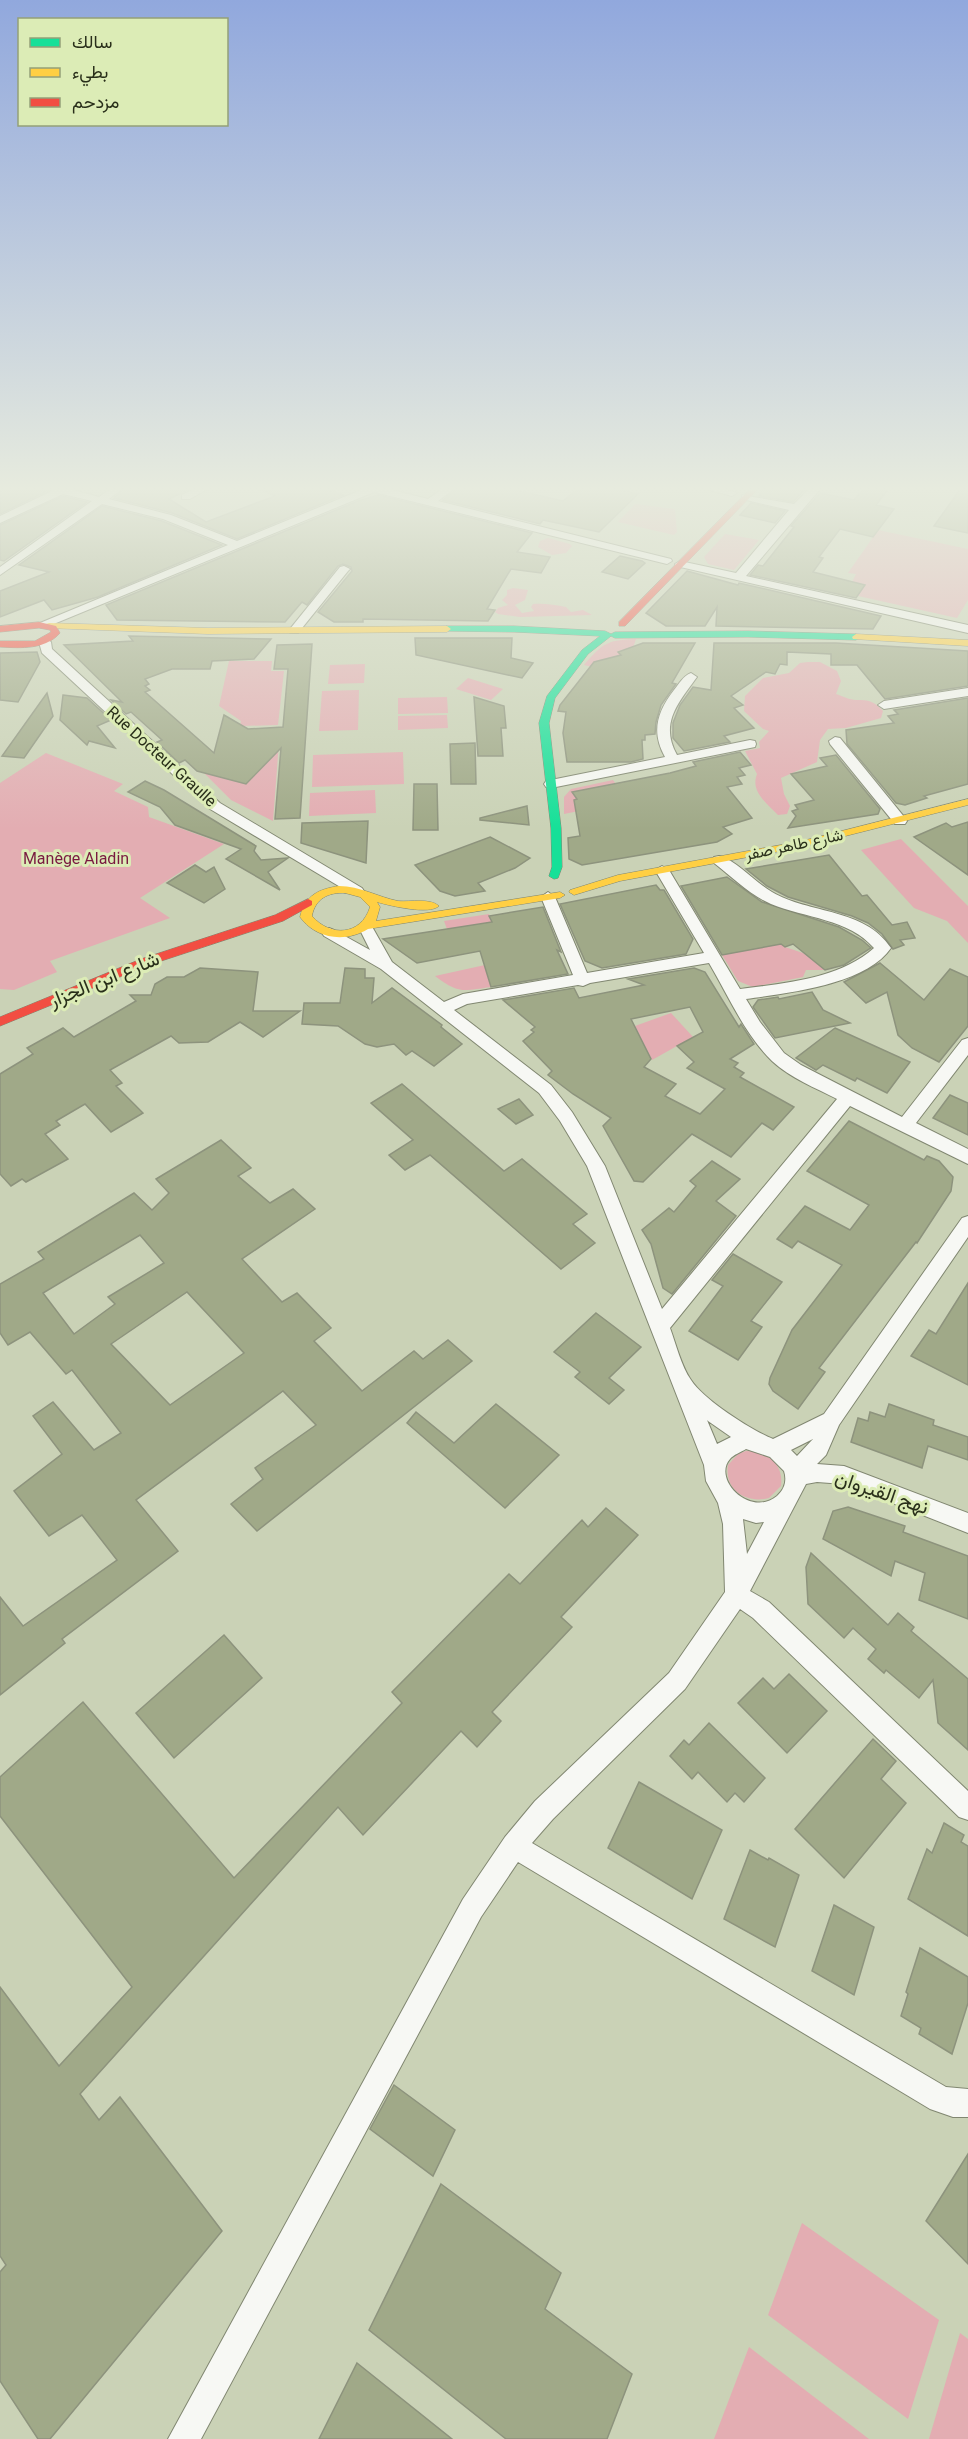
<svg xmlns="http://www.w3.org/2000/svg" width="968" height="2439" viewBox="0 0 968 2439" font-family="Roboto,Vazirmatn,sans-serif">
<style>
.green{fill:#e3adb2}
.building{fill:#a0a988;stroke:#8d937d;stroke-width:1.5;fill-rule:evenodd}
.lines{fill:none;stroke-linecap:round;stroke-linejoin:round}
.street-casing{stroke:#818771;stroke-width:2}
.fast-casing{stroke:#818771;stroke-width:1}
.slow-casing{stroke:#818771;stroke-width:1}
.jam-casing{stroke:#818771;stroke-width:1}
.street{fill:#f7f8f4;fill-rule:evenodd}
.fast{fill:#16e098;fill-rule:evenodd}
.slow{fill:#ffcf43;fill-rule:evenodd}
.jam{fill:#f24e42;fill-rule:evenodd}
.labels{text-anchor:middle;stroke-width:6;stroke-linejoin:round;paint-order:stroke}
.far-street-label{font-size:16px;fill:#292f1a;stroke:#dcecb6}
.far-park-label{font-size:16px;fill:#791a40;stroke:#dcecb6}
.street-label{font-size:20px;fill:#292f1a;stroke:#dcecb6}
</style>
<rect width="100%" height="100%" fill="#cad2b6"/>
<g class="green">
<path d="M635,504L675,509L677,532L674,535L618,522Z"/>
<path d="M878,530L968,549V600L957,618L858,596L864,585L852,582L856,574L848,573Z"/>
<path d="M725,534L759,540L734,570L708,564L704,557Z"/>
<path d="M548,538L570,544L572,546L566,553L552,555L538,547L540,541Z"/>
<path d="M513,588L528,590L525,600L515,605L522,613L534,611L531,607L533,604C543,603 556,605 566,607L571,612L583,610L592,615L520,617L498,614L495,612L498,608L508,605L502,600L507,595V590Z"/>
<path d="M636,639L633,648L618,651L621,655L607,659L648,680L584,665C603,643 607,640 636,639Z"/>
<path d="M229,661H272L271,671H284L278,725L240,726L241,721L219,706Z"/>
<path d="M808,662H820L837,671L841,681L836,694C842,696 850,700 856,700C869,700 874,701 883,711L881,718L846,728L828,729L820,740L817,762L781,778L784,794L790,806L787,814L778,815C767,803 750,792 757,774L745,751L760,748L759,742L769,731L763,729L744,711L745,696L763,678L789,673L800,663Z"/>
<path d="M365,664L364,683L328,684L330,665Z"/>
<path d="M468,678L503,689L491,700L456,689Z"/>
<path d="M359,690L358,730L319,731L322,691Z"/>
<path d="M447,697L448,713L398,714V698Z"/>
<path d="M447,715L448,728L398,730V716Z"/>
<path d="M279,742L273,821L231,800L194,763L225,746Z"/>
<path d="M403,752L404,784L312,787L313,755Z"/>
<path d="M46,753L123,784L114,791L148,807L149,817L224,844L140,898L170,918L50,961L57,972L14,990L0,989V783Z"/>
<path d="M613,780L628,801L564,814V797L571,789Z"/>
<path d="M375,790L376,813L309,816L310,793Z"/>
<path d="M901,839L968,906V943L947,921L914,908L861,850Z"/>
<path d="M489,914L494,928L468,926L447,929L444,921Z"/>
<path d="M768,933L785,947L803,953L825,970H806L803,977L753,987L738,981L722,955L756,948Z"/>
<path d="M485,965L491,987C462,991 459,994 435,976Z"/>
<path d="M671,1013L693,1037L652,1060L635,1026Z"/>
<path d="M746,1451C767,1451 784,1464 781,1486L769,1498C746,1504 724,1490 728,1465L738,1454Z"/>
<path d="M802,2223L939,2320L908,2419L768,2315Z"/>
<path d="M960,2333L968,2339V2439H929Z"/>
<path d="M749,2347L869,2439H714Z"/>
</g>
<g class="building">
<path d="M0,488H44L47,491L0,514Z"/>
<path d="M125,488H191L169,499L206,522L275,496L257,488H323L343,495L237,539L172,513L114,498Z"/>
<path d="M457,488H506L563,501L579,488H612L638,494L599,532L543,520L540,524L443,500Z"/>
<path d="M765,488H798L805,489L793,502L759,496Z"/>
<path d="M864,488H889L876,505L894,509L873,537L840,529L819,557L823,558L813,572L865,585L856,598L750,575L758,565L763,566L794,527L791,526L820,493L854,500Z"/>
<path d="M961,488H968V533L934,526Z"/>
<path d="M378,495L532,533L517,552L550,557L541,573L511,569L487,609L495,610L488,621L363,619V622H334L318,612L352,571L351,567L343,564L338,566L307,605L302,602L285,622L117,620L106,605L358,501Z"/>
<path d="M63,496L87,502L4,561L0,560V525Z"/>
<path d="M751,503L785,511L775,523L740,515Z"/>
<path d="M102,506L162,521L222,545L98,597L52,610L44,600L0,617V591L49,572L19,565Z"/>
<path d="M620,556L642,561L645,563L628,579L602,572Z"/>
<path d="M687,571L738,585L739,583L881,616L873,629L716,626L717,607L705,626H666L646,613Z"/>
<path d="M129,636L271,639L254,659L212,661L210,669H172L145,679L149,684L145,686L150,690L145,692L214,753L224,715L248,729L283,727L288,669H274L277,645L312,644L300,818L275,819L281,748L246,784L197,771L185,760L179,763L157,742L162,740L131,712L126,714L111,700L122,702L64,645L133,641Z"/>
<path d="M415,638H512L511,658L533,663L522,678L416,655Z"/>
<path d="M643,643H695L672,683L676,684L661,705L656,722L655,734L645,735V740H642L643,759L631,762H567L563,733L566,712L558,711L560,705L594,662L621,655L618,652Z"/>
<path d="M714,643H836L968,651V686L885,699L857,665H831V654L787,652V665L780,664L775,674L766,672L731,696L743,705L734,708L754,728L724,736L730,742L684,751L673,738V723L680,705L693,687L711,690Z"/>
<path d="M37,652L40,662L18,702L0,700V653Z"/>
<path d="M47,693L53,716L24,758L2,756Z"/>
<path d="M63,695L87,698L111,720L97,726L115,748L89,741L87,745L60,720Z"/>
<path d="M474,697L504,706L506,728H501L503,756H478Z"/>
<path d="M968,698V784L924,796L927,798L905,805L896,803L847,744L846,730L894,723L888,716L898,714L894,710Z"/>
<path d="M475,743L476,784H451L450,744Z"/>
<path d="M740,752L751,765L739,768L745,775L737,777L742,784L727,787L752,818L723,827L732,834L717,842L582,865L569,859L568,838L580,836L574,800L577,799L572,792L670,773L696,766L693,762Z"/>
<path d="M836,755L880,809L878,814L788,828L796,816L792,811L798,809L795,805L814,800L791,774L827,766L820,758Z"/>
<path d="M145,781L164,790L256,846L254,851L261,860L288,858L268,872L280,890L226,859L241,849L175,825L160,807L128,792Z"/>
<path d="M414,784H437L438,830H413Z"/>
<path d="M527,806L529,825L480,820V818Z"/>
<path d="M368,821L366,863L301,843L302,823Z"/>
<path d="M968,822V875L914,837L946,823L952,827Z"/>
<path d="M490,837L530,858L515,868L478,883L485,891L455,896L440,891L415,865Z"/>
<path d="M829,855L862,896L867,895L892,925L907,922L915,938L900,940L904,945L893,949L882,934L868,923L852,916L788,897L767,886L746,869Z"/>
<path d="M195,865L206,872L214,867L225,889L204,903L167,883Z"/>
<path d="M727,877L762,902L839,927L862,940L871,948L844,965L825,970L793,944L785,947L781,944L722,955L681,886Z"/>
<path d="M656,885L660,890H664L693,939L686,954L602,968L585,961L560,904Z"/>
<path d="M543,907L561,952L557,950L568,974L491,987L480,951L417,963L383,939L492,922L489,916Z"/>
<path d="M880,963L924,1000L950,969L968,977V1026L939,1062L912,1048L898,1035L887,992L866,1003L844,982Z"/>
<path d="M200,968L258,972L253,1011H300L263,1037L240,1022L208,1042L179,1043L171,1036L110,1070L122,1083L116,1086L143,1113L111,1132L85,1104L56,1121L60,1125L45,1134L68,1159L26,1182L22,1179L11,1186L0,1174V1074L33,1054L27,1048L63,1028L74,1037L136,1001L130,995H151L155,984L167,977H184Z"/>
<path d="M345,968L365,969V978H374L372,1003L392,988L442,1025L441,1027L462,1044L434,1066L412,1051L406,1055L394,1044L377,1047L365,1044L338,1026L302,1024L304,1003H340Z"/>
<path d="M694,968L705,972L739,1027L741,1024L754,1044L730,1059L738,1063L734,1067L744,1073L740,1077L794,1107L773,1130L762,1123L731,1157L692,1134L643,1182L634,1181L603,1126L611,1118L573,1094L548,1075L552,1071L523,1041L534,1032L531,1030L535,1027L503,1000L574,988L579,998L644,985L628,979ZM690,1007L703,1032L677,1046L694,1062L687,1068L725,1089L700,1114L665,1096L676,1084L644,1067L651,1059L631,1019Z"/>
<path d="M812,992L823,1010L850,1023L775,1038L753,1007L758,1000L778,997L779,999Z"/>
<path d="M835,1028L910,1062L887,1093L857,1078L855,1081L823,1065L816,1070L796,1058Z"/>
<path d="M402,1084L504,1171L522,1159L587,1214L573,1224L595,1243L561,1269L430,1155L405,1170L389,1155L413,1140L371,1103Z"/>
<path d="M950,1095L968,1103V1135L933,1118Z"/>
<path d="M519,1099L533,1115L516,1124L498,1109Z"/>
<path d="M849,1121L924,1160L927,1156L939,1161L953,1177L951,1191L917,1243L916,1242L819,1368L825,1372L798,1409L773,1391L769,1384L770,1378L792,1330L842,1265L798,1241L792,1248L777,1239L805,1206L850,1230L869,1205L807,1171Z"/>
<path d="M221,1140L251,1168L238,1176L270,1203L293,1189L315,1209L242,1259L282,1302L297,1293L331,1328L314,1341L362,1391L414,1351L423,1359L448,1340L472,1361L257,1531L231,1504L263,1479L255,1468L316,1425L283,1391L136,1500L178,1551L62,1639L65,1643L0,1695V1597L23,1626L117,1560L82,1515L49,1536L14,1491L62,1454L33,1416L53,1402L94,1450L121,1433L72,1370L66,1374L30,1332L8,1345L0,1333V1284L44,1259L38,1252L134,1193L152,1210L169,1193L156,1179ZM140,1235L164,1263L108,1297L115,1304L74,1334L43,1293ZM187,1292L244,1353L170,1405L111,1344Z"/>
<path d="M712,1161L740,1179L716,1201L736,1216L672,1294L663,1288L651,1244L642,1230L669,1208L674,1212L696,1186L690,1181Z"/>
<path d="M733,1254L782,1282L751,1321L762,1327L738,1360L689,1331L723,1286L712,1280Z"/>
<path d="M968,1283V1385L911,1356L929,1330L936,1334Z"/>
<path d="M596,1313L641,1347L609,1378L624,1390L609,1404L575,1377L580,1372L554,1352Z"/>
<path d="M496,1404L559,1455L505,1508L407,1423L416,1412L454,1443Z"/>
<path d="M889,1404L934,1420L933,1425L968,1437V1460L928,1446L922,1468L851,1442L858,1418L868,1421L870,1412L885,1417Z"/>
<path d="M848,1507L905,1526L903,1532L968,1556V1619L919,1600L925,1573L895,1561L891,1576L823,1539L833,1511Z"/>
<path d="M606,1508L638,1535L561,1617L572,1627L492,1712L501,1721L477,1747L461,1731L363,1835L338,1807L80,2094L99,2120L120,2097L222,2231L50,2439H38L0,2381V2272L6,2265L0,2256V1987L59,2066L132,1987L0,1816V1777L83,1702L234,1878L402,1703L392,1692L509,1574L520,1584L582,1520L588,1527Z"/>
<path d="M811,1553L888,1625L898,1613L914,1627L911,1631L968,1679V1750L938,1723L933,1680L919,1698L886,1670L884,1673L868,1659L876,1649L853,1628L844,1638L808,1604L806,1567Z"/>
<path d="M224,1635L262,1678L174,1758L136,1713Z"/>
<path d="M789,1674L827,1711L787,1753L738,1703L763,1678L774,1689Z"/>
<path d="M709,1723L765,1778L744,1802L735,1793L727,1802L698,1772L692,1779L670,1756L684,1740L689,1745Z"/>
<path d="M873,1739L896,1761L881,1779L906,1803L844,1878L795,1829Z"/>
<path d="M639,1782L722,1830L692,1899L608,1848Z"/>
<path d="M944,1823L964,1835L961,1842L968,1846V1936L908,1899L927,1849L932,1853Z"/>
<path d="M750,1850L768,1860L769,1858L799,1875L775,1947L724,1919Z"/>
<path d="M834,1905L874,1927L854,1995L812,1971Z"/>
<path d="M920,1948L968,1977V2003L952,2054L919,2034L921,2028L901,2016L908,1994L906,1992Z"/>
<path d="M394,2085L455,2130L433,2176L370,2129Z"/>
<path d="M968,2154V2264L926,2221Z"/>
<path d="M441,2184L561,2273L545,2309L632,2374L607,2439H506L369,2330Z"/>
<path d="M357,2363L452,2439H319Z"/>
</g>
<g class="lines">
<g class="street-casing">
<g id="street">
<path d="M46,488H66L99,497L112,488H123L109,499L171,515L237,541L366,488H384L428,499L444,488H455L438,501L671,559L672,561L667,564L374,492L44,628L40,627V623L228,545L163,519L102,504L0,575V567L92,501L63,494L0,523V516L52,491Z"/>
<path d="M196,488H209L190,499H182V495Z"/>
<path d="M702,488H721L737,493L732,496Z"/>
<path d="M810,488H821L746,576L968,625V633L676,566L675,564L680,561L736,573L789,510L742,499V495L794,504Z"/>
<path d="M344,566L350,569L348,571L298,633H290V629L340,567Z"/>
<path d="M45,638L51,642L52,649L220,803L362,888L364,891L362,894H352L210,809L42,653L39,642Z"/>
<path d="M691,673L697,677C679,702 659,723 677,755L750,740L755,741L756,744L755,747L551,788L546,787L544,784L546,781L665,757C651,732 657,712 674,690C679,684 683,676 691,673Z"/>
<path d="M968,688V696L884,709L878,705L884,701Z"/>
<path d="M835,737L840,738L905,818L907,821L905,824H895L830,744L829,741Z"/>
<path d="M719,856C738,861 754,882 772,892C809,914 865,908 891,948C866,985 787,993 746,999L760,1022L784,1053L801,1065L902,1117L962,1040L968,1038V1055L916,1123L968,1149V1164L850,1106L670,1328C676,1344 681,1366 691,1380C704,1400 751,1430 773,1439L824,1414L962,1218L968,1216V1237L839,1425L826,1455L817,1464L844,1466L968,1513V1533L844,1484L817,1482L806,1484L750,1591L769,1602L968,1791V1820L959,1817L753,1618L740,1609L685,1689L553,1819L532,1843L946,2087L968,2089V2117H953L930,2109L518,1862L481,1917L201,2439H168L463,1899L505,1837L535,1801L669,1673L725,1592L723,1524L718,1503L706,1481L704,1465L587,1166L560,1121L539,1093L381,969L324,936L322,933L329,928L334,930L370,950L358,926L365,921L370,923L392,962L444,1002L463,994L573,975L541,897L548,892L555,897L587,973L704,953L655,870L662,866L669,870L740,989C785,983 839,979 874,948C849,919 805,918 771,904C750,895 732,877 714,863L712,860L714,857ZM709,963C728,995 745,1035 772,1061C790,1078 816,1088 837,1099L662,1309L605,1166L572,1112L551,1085L454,1010L467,1004L578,985L583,986L590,983ZM707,1420L708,1421L731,1437L717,1444ZM813,1439L797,1456L791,1450ZM746,1449L770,1457L784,1471C787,1480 785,1489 777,1496C750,1518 712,1479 730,1459C733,1455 741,1452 746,1449ZM743,1519L756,1523L764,1522L747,1554Z"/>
</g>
</g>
<g class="fast-casing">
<path id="fast" d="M447,626H514L605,631L611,634L615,632L748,631L856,634L860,637L856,640L748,637L615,638L611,636L588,654L555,698L549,723L561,828L562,867L558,878L554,879L549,876L552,867L551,828L539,723L547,696L582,650L600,636L514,632L444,631L443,629Z"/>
</g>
<g class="slow-casing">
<g id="slow">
<path d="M49,623L208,628L447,626L451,629L447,632L208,634L46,628V624Z"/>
<path d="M856,634L968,640V646L853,639L852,637Z"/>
<path d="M968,799V805L802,847L620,881L574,895L569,892L570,890L618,875L802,841Z"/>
<path d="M339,886C360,886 378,897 398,901C411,902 430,898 439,906C429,915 391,906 377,902L380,907L376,921L560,892L565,895L560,898L368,929C345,943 316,939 300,917C305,895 319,889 339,886ZM345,893L360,897L370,907C361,936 330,937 312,916C315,899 328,892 345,893Z"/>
</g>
</g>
<g class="jam-casing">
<g id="jam">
<path d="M751,488H759L625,626H619V622Z"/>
<path d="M39,622L56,626L60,633C45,650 21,648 0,647V641H35L51,632L50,630L39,628L0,632V626Z"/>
<path d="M308,899L312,901V905L283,921L149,965L0,1026V1017L141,959L275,915Z"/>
</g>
</g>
<use href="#street" class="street"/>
<use href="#fast" class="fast"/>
<use href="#slow" class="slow"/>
<use href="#jam" class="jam"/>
</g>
<linearGradient id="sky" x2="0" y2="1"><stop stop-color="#91a8dd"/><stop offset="0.59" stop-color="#e7ebde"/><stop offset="1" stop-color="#e7ebde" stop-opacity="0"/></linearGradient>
<rect width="968" height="829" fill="url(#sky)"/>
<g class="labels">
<g class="far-street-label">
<text transform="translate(162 756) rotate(42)" y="6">Rue Docteur Graulle</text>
<text transform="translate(794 844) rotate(-12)" y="6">شارع طاهر صفر</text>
</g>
<g class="far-park-label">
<text x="76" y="864">Manège Aladin</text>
</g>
<g class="street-label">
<text transform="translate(104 979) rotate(-22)" y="7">شارع ابن الجزار</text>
<text transform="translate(882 1492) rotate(19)" y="7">نهج القيروان</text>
</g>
</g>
<rect x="18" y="18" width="210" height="108" fill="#dcecb6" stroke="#94a078" stroke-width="1.5"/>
<rect x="30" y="38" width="30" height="9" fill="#16e098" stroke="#94a078" stroke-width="1.5"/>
<text x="72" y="48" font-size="18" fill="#292f1a">سالك</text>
<rect x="30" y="68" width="30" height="9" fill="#ffcf43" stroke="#94a078" stroke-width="1.5"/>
<text x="72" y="78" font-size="18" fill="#292f1a">بطيء</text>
<rect x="30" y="98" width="30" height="9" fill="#f24e42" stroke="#94a078" stroke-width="1.5"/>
<text x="72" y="108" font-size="18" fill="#292f1a">مزدحم</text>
</svg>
